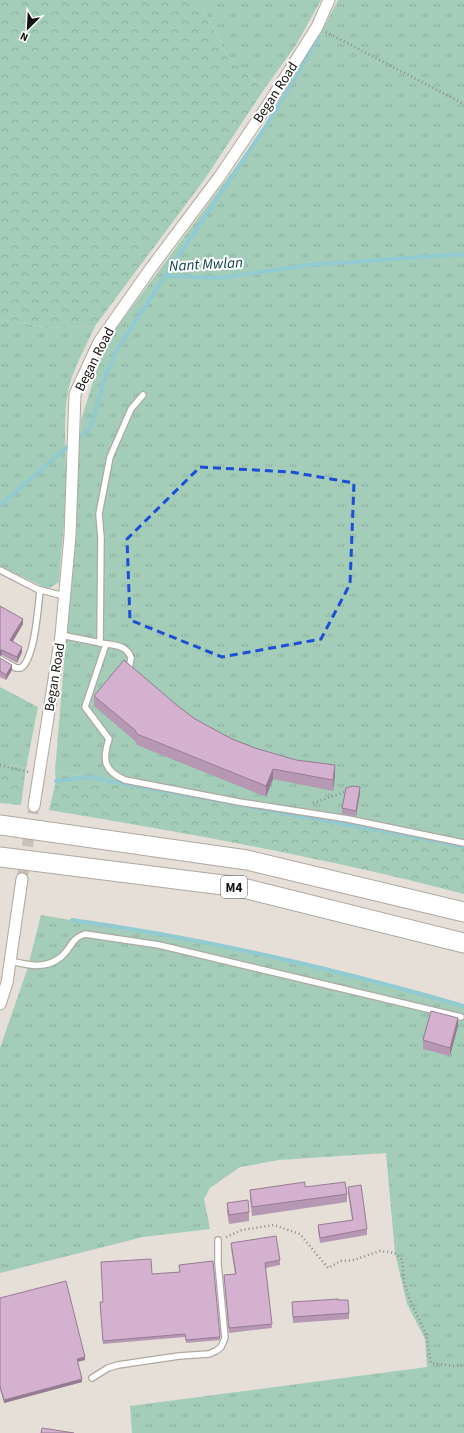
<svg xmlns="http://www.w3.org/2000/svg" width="464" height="1433" viewBox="0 0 464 1433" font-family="'Source Sans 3',sans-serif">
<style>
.grass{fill:url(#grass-tufts)}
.forest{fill:url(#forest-crowns)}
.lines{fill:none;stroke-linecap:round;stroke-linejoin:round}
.stream{stroke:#92cad1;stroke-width:4}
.minor-tunnel{stroke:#c6c0b9;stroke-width:11;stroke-dasharray:11 5.5;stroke-linecap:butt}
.service-casing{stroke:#aea8a1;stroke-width:8}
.minor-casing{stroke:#aea8a1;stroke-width:13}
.motorway-casing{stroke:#aea8a1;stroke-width:21}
.path{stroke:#908c86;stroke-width:2.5;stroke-dasharray:1 3;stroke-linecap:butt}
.service{stroke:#fff;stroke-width:5.5}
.minor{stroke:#fff;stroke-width:11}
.motorway{stroke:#fff;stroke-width:19}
.wall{fill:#b798b3}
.shaded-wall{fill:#957c92}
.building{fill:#d5b1d0;stroke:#957c92}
.marked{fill:none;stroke:#1d4ed8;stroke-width:3;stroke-dasharray:8 5;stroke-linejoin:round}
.labels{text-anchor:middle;stroke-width:4;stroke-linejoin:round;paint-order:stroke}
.shield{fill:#fff;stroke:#5b5a58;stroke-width:1}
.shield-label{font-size:13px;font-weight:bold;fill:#151311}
.street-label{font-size:14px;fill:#151311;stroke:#fff}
.water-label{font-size:15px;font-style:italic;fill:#063d42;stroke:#fff}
</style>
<defs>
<pattern id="grass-tufts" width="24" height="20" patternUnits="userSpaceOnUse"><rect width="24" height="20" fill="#a3cdb8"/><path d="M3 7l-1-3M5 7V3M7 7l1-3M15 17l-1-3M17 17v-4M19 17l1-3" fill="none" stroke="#8baf9d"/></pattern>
<pattern id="forest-crowns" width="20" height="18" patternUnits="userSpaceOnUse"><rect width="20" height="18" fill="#a3cdb8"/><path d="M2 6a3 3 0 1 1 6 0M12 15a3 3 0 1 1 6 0" fill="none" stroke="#8baf9d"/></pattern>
</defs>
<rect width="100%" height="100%" fill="#e5dfd7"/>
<g class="grass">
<path d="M199,0H321L296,45L265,88L230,61Z"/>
<path d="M338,0H464V847L426,839L219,803L55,771L70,591L81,420L99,363L112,334L266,126L319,37Z"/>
<path d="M0,319L48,328L95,326C86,347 73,368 68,391C62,424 67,458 66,491C65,521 61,551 59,582L48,589L0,566Z"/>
<path d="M0,687L38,707L26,768L0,764Z"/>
<path d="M41,915L240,949L392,986L464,1006V1433H132L130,1406L427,1367L425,1339L407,1304L395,1253L386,1153L279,1160L240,1167L210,1188L204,1199L210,1229L143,1237L0,1273V1048L27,970Z"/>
</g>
<g class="forest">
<path d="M0,0H199L230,61L265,88L204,180L95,326L48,328L0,319Z"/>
<path d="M0,764L26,768L21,805L0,803Z"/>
<path d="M55,771L219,803L426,839L464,847V894C327,858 188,833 49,810L56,781Z"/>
</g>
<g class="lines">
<g class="stream">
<path d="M165,276L266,126L319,37"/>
<path d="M76,440L90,429L105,377L117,350L165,276L220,278L310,265L464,254"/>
<path d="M0,505L71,444"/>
<path d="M56,781L87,777L426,839L464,847"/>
<path d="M72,920C205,938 335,969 464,1006"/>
</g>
<path class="minor-tunnel" d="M22,879L34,806"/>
<g class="service-casing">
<g id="service">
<path d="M0,570L37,589L64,596"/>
<path d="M61,635L106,644L85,707L109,739C102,760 104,771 125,780L239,802L348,819L464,843"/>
<path d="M100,643L101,538L99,514L110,457L131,409L143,395"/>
<path d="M106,644C117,645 128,647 131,658L129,669"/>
<path d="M0,659L16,668H21C35,658 38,608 40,590"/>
<path d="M10,961C28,965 45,970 61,957C72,948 70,939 85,934L159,945L461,1017"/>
<path d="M92,1378L108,1368L118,1365L179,1356L209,1354L216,1351L221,1347L225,1338L218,1264V1240"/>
</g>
</g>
<g class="minor-casing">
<g id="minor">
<path d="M34,806L61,635L70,536L75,394L99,342L151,268L220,176L271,100L317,27L329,0"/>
<path d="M0,1004L7,983L22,879"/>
</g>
</g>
<g class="motorway-casing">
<g id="motorway">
<path d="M0,825L247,860L464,912"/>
<path d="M0,857L239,887L464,943"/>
</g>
</g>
<g class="path">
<path d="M326,32L464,104"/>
<path d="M0,765L29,772"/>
<path d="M313,803L348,791"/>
<path d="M226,1237L242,1230L274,1225L300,1234L328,1268L341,1261L354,1260L380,1251L395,1253L402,1260L404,1282L410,1300L426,1334L431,1363L453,1366L464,1365"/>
</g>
<use href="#service" class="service"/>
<use href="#minor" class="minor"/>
<use href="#motorway" class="motorway"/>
</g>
<g class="wall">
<path d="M0,606L23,624L13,641L22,652L17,663L2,655L0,656Z"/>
<path d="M0,658L12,670L6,680L0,677Z"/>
<path d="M94,696L179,707L195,719L232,739L255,748L335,776L333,791L273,779L266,797L137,745L135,741L94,706Z"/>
<path d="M360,793L356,816L342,814V808Z"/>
<path d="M458,1026L450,1056L423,1049V1040Z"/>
<path d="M348,1187L367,1229V1235L320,1243L318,1231V1225L352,1220L348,1193Z"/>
<path d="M250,1190L347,1194V1202L252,1216L250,1199Z"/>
<path d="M227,1203L249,1212V1221L229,1224L227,1212Z"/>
<path d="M231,1243L280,1260V1265L266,1268L272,1328L229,1333L224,1275L235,1274L231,1248Z"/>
<path d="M179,1265L220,1337V1340L186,1343L185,1337L103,1344L100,1302H103L152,1274L180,1272Z"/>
<path d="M0,1298L85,1360L77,1362L82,1382L4,1403L0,1389Z"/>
<path d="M338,1300L349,1313V1319L293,1323L292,1302Z"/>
</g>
<g class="shaded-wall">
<path d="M23,619V624L10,646V640Z"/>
<path d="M22,647V652L17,663V657Z"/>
<path d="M0,650H2V655L0,656Z"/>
<path d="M12,665V670L6,680V675Z"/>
<path d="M335,765V776L333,791V780Z"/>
<path d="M273,769V779L266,797V786Z"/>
<path d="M360,787V793L356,816V811Z"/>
<path d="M458,1018V1026L450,1056V1048Z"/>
<path d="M85,1357V1360L77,1362V1359Z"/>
<path d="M82,1379V1382L4,1403V1400Z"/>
</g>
<g class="building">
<path d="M0,606L23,619L10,640L22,647L17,657L2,650H0Z"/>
<path d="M0,658L12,665L6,675L0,671Z"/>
<path d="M124,660L179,707L195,719L232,739L255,748L296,760L335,765L333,780L273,769L266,786L137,734L135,730L94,696Z"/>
<path d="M353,786L360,787L356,811L342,808L346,788Z"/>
<path d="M431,1011L458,1018L450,1048L423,1040Z"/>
<path d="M305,1182V1187L345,1182L347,1194L252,1207L250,1190Z"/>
<path d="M361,1185L367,1229L320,1238L318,1225L353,1220L348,1187Z"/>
<path d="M248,1200L249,1212L229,1215L227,1203Z"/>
<path d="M276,1236L280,1260L265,1263L272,1324L229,1328L224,1275L236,1274L231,1243Z"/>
<path d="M151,1259L152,1274L180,1272L179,1265L213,1261L220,1337L186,1340L185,1334L103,1341L100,1302H103L101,1262Z"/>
<path d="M66,1281L85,1357L77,1359L82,1379L4,1400L0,1386V1298Z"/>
<path d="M338,1299V1300H348L349,1313L293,1317L292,1302Z"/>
<path d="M42,1428L74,1433H41Z"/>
</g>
<path class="marked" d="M200,467L291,472L354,483L350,584L321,639L222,657L130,620L127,539Z"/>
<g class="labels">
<rect class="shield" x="221" y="876" width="26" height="22" rx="3"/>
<g class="shield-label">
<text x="234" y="892">M4</text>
</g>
<g class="street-label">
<text transform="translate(275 92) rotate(-57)" y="5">Began Road</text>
<text transform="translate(94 359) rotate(-63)" y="5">Began Road</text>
<text transform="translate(54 677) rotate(-81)" y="5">Began Road</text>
</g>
<g class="water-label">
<text transform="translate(206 264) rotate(-3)" y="5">Nant Mwlan</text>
</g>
</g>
<g transform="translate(28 28) rotate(204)" stroke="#ffffff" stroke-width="3" paint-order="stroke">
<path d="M0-3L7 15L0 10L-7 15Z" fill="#151311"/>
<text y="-6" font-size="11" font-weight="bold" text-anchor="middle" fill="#151311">N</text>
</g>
</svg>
